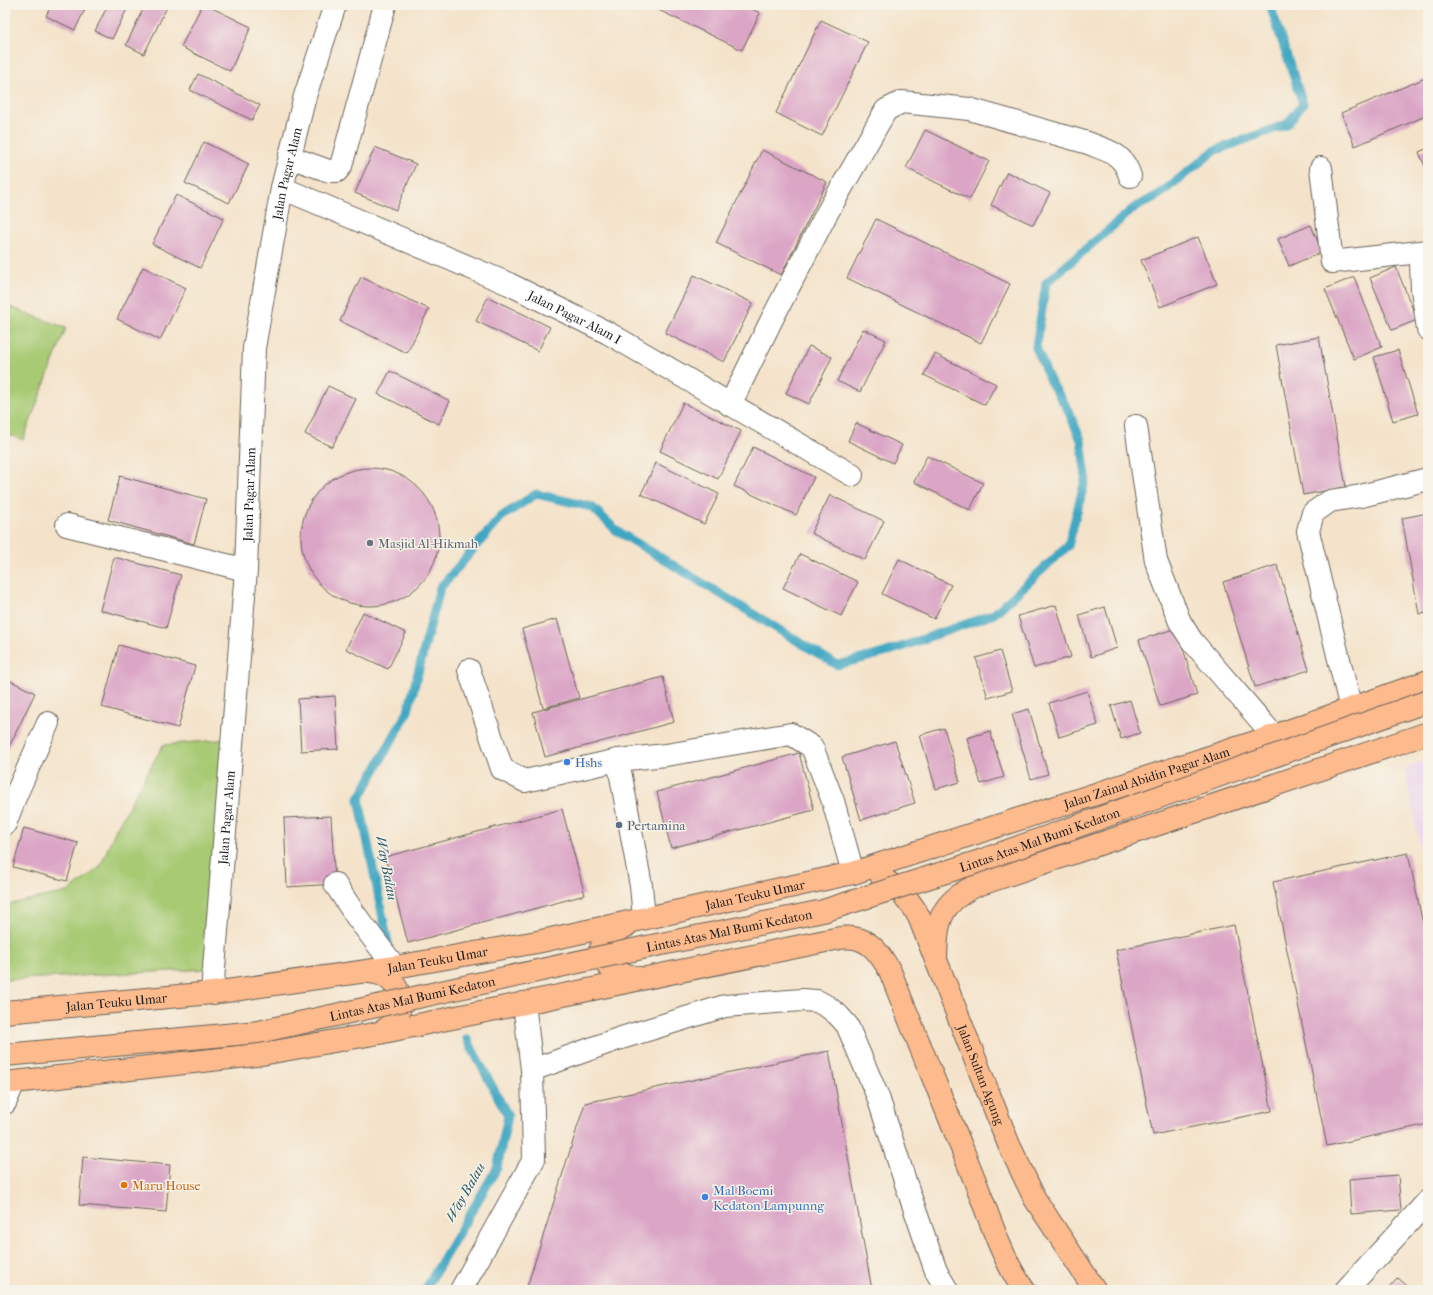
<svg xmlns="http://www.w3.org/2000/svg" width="1433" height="1295" viewBox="0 0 1433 1295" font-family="'IM FELL French Canon',serif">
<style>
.built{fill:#e9d2ee}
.green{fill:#a7ca73;stroke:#627348}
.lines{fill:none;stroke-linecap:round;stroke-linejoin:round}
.stream{stroke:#41a7c2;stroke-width:9}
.building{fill:#dba6c6}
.minor-casing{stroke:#686259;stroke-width:24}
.major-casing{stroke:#686259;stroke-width:24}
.minor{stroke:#fff;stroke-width:22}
.major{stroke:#fcba8d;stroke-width:22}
.highway-bridge-casing{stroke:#686259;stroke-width:24;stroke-linecap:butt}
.highway-bridge{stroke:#fcba8d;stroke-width:22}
.worship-dot{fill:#6b7280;stroke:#f7f3e8;stroke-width:1.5}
.shop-dot{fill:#3f7fe0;stroke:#f7f3e8;stroke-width:1.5}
.service-dot{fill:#5c6f8a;stroke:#f7f3e8;stroke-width:1.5}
.food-dot{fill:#e8710a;stroke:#f7f3e8;stroke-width:1.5}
.labels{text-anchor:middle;stroke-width:3;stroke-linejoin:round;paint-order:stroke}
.street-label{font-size:13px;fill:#1c1c1c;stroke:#f7f3e8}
.worship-label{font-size:13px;fill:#5b616d;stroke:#f7f3e8;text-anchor:start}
.shop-label{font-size:13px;fill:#366cbe;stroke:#f7f3e8;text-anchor:start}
.service-label{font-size:13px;fill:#4e5e75;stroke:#f7f3e8;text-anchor:start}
.food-label{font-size:13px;fill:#c56008;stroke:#f7f3e8;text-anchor:start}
.water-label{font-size:14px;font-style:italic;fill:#2d5b67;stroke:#f7f3e8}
</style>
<rect width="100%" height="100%" fill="#f7f3e8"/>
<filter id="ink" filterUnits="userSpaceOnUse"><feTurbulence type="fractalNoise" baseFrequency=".025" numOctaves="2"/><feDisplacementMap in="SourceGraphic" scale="8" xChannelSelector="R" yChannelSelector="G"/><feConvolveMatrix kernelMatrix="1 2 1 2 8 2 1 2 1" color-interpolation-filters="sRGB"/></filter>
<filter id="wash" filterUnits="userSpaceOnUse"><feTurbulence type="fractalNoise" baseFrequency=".012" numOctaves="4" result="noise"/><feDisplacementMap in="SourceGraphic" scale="16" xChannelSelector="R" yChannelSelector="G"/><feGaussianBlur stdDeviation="0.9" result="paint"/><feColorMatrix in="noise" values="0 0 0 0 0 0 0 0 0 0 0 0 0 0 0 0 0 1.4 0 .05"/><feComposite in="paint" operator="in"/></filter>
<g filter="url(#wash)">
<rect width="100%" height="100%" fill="#f4e3ca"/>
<path class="built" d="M1428,760V888L1405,768Z"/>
<g class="green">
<path d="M5,305L66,328L23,440L5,433Z"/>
<path d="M228,739L209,969L5,980V905L68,892L100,867L116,829L163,745Z"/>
</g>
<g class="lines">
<g class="stream">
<path d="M388,943L359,799L408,711L440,588L501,517L536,494L592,507L617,531L837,665L884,653L994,614L1068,546L1086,477L1081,440L1067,408L1050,381L1036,347L1046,283L1134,208L1160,194L1214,151L1287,124L1303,104L1270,5"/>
<path d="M425,1290L497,1168L508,1116L467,1039"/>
</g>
</g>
<g id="blocks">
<g class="building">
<path d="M51,5H87L75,30L46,16Z"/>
<path d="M108,5H129L112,39L95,31Z"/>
<path d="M145,5H168L144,54L126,45Z"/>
<path d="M202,5H206L251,27L230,71L181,47Z"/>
<path d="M648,5H744L760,13L742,50Z"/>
<path d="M821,20L868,42L822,136L776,113Z"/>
<path d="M198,74L260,105L252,120L190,90Z"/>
<path d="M1428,77V115L1355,146L1341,113Z"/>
<path d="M925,130L989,161L970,199L906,168Z"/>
<path d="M204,142L249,164L229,203L185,183Z"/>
<path d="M375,147L416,164L396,210L355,193Z"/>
<path d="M1428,148V174L1419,152Z"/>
<path d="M762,150L827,182L781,275L716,243Z"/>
<path d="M1007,172L1050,193L1033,225L991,205Z"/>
<path d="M176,195L224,218L200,268L152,244Z"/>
<path d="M876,219L1010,284L981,343L847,278Z"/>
<path d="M1311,225L1322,252L1289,266L1278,239Z"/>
<path d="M1198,237L1217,284L1160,307L1141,260Z"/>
<path d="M143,267L186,288L160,340L117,319Z"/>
<path d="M1396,267L1417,320L1392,330L1370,278Z"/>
<path d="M694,275L753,303L724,362L665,333Z"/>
<path d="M361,277L429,309L407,353L340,321Z"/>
<path d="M1354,277L1382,347L1354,359L1325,289Z"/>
<path d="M488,297L550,327L538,351L476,321Z"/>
<path d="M863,329L886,340L860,392L837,381Z"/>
<path d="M1319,337L1346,487L1303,495L1276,345Z"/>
<path d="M809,346L832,357L809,404L786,393Z"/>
<path d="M1398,350L1418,414L1393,421L1374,357Z"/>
<path d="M935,354L996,384L985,405L924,375Z"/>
<path d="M390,371L450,401L439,424L378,394Z"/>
<path d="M328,386L356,399L332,447L305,434Z"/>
<path d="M683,403L741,431L718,479L660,451Z"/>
<path d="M856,423L902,445L893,463L848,441Z"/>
<path d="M753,447L814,477L796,515L734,486Z"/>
<path d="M927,456L983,483L970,510L914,482Z"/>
<path d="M656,463L719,494L704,524L641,494Z"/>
<circle cx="370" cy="537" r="69"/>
<path d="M120,476L206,499L194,544L108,520Z"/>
<path d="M830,495L884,521L865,560L811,533Z"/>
<path d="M1428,513V613L1419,614L1402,518Z"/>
<path d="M800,554L858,582L841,616L783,588Z"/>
<path d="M114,557L181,575L166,628L100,610Z"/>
<path d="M899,559L951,585L934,619L882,594Z"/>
<path d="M1277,565L1309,670L1255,687L1223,582Z"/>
<path d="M1056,605L1071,657L1034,668L1018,616Z"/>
<path d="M1105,607L1117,648L1091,657L1079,615Z"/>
<path d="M363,612L406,633L388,669L346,649Z"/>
<path d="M557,619L579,698L543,708L522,629Z"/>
<path d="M1177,628L1197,695L1160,706L1139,640Z"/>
<path d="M119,645L195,666L178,728L102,707Z"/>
<path d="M1000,651L1012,691L988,698L976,658Z"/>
<path d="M663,677L674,722L545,757L533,712Z"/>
<path d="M5,678L35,693L5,755Z"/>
<path d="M1087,691L1098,725L1059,737L1049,703Z"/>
<path d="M335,696L338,749L301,751L298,699Z"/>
<path d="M1130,700L1140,733L1121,739L1111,706Z"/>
<path d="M1029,709L1048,774L1031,779L1012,714Z"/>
<path d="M944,728L960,782L936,789L920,735Z"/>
<path d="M990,731L1004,777L981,784L967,738Z"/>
<path d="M895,741L915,803L861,820L842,757Z"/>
<path d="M799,753L814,810L671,848L657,792Z"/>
<path d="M562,809L585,895L408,943L385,857Z"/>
<path d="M331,816L335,884L287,887L284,818Z"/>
<path d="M24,828L78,843L67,881L13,867Z"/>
<path d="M1408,853L1428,948V1124L1327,1146L1273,882Z"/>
<path d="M1234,925L1272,1111L1153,1135L1116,950Z"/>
<path d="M829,1051L872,1290H526L585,1103Z"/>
<path d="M83,1157L170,1165L166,1212L79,1205Z"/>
<path d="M1398,1175L1401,1210L1351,1214L1349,1179Z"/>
<path d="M1398,1278L1412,1290H1387Z"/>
</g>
</g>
</g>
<g filter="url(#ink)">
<use href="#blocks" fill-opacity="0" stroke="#686259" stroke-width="1"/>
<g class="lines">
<g class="minor-casing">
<g id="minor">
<path d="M290,157L329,171H337L341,166L385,5"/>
<path d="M1321,168L1332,262L1428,251"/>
<path id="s1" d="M282,188L509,284L608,333L852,475"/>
<path d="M1428,253L1421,263L1422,289L1428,329"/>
<path d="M730,405L772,319L827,213L886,110L902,102L969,109L1088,143C1109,152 1122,152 1130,176"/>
<path d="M1136,426L1156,561L1180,622L1192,641L1274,736"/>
<path d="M67,525L246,570"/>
<path d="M469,670L502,769L525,781L618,760"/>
<path d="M1351,709L1308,531L1313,513L1330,501L1361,496L1428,479"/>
<path d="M5,824L16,795L48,723"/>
<path d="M335,884L356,916L395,967"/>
<path d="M644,918L641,886L618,760L666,755L791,734L812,747L833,801L853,873"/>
<path id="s2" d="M212,993L246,570L254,348L282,188L305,96L335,5"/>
<path d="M532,1070L618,1039L725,1006L802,1000L817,1001L828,1007L838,1015L847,1025L878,1097L906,1184L936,1271L947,1290"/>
<path d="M5,1103L14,1082"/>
<path d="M461,1290L534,1159L532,1070L524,1003"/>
<path d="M1346,1290L1428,1201"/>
</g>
</g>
<g class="major-casing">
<g id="major">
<path id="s3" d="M882,878C898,888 910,899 919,917L1009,1145L1035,1199L1095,1290"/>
<path d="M626,926C613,932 602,938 600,953C608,973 619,973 639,978"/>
<path d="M936,960C937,923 938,904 975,886L1428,733"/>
<path d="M368,972C405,973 412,1018 379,1033"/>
<path id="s4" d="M5,1012L212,993L395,967L537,942L853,873L1274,736L1428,681"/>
<path d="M5,1082H14L256,1055L379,1033L840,938C866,934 878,950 890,971C917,1040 946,1108 973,1176C989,1215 1000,1256 1024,1290"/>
</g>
</g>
<use href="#minor" class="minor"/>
<use href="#major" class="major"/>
<g class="highway-bridge-casing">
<g id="highway-bridge">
<path id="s5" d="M5,1055L258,1032L642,948L823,911L974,863L1428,701"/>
</g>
</g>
<use href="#highway-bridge" class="highway-bridge"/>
</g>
</g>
<circle class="worship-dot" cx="370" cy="543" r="4"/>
<g class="shop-dot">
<circle cx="567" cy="762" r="4"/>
<circle cx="705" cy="1197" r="4"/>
</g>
<circle class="service-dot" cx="619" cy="825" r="4"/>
<circle class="food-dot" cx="124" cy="1185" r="4"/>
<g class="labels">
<g class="street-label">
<text dy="5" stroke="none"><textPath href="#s2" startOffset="824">Jalan Pagar Alam</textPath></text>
<text dy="5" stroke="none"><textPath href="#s1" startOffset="320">Jalan Pagar Alam I</textPath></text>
<text dy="5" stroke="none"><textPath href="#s2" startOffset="500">Jalan Pagar Alam</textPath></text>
<text dy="5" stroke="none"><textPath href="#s4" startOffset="1169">Jalan Zainal Abidin Pagar Alam</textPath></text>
<text dy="5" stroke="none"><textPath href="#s2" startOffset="176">Jalan Pagar Alam</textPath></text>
<text dy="5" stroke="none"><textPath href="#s5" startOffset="1060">Lintas Atas Mal Bumi Kedaton</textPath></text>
<text dy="5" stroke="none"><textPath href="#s4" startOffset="760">Jalan Teuku Umar</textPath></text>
<text dy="5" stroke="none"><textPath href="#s5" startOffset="736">Lintas Atas Mal Bumi Kedaton</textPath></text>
<text dy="5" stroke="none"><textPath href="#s4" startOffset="436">Jalan Teuku Umar</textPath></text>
<text dy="5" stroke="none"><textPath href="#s5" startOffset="412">Lintas Atas Mal Bumi Kedaton</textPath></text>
<text dy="5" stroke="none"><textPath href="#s4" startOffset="112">Jalan Teuku Umar</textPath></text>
<text dy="5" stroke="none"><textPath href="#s3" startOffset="224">Jalan Sultan Agung</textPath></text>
</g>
<g class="worship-label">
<text x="378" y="548">Masjid Al-Hikmah</text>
</g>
<g class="shop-label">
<text x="575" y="767">Hshs</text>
<text x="713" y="1195">Mal Boemi<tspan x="713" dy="15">Kedaton Lampunng</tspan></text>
</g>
<g class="service-label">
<text x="627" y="830">Pertamina</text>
</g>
<g class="food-label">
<text x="132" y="1190">Maru House</text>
</g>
<g class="water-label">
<text transform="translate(387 868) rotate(79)" y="5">Way Balau</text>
<text transform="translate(465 1192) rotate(-60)" y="5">Way Balau</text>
</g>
</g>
<rect width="1433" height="1295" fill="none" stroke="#f7f3e8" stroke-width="20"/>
</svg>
